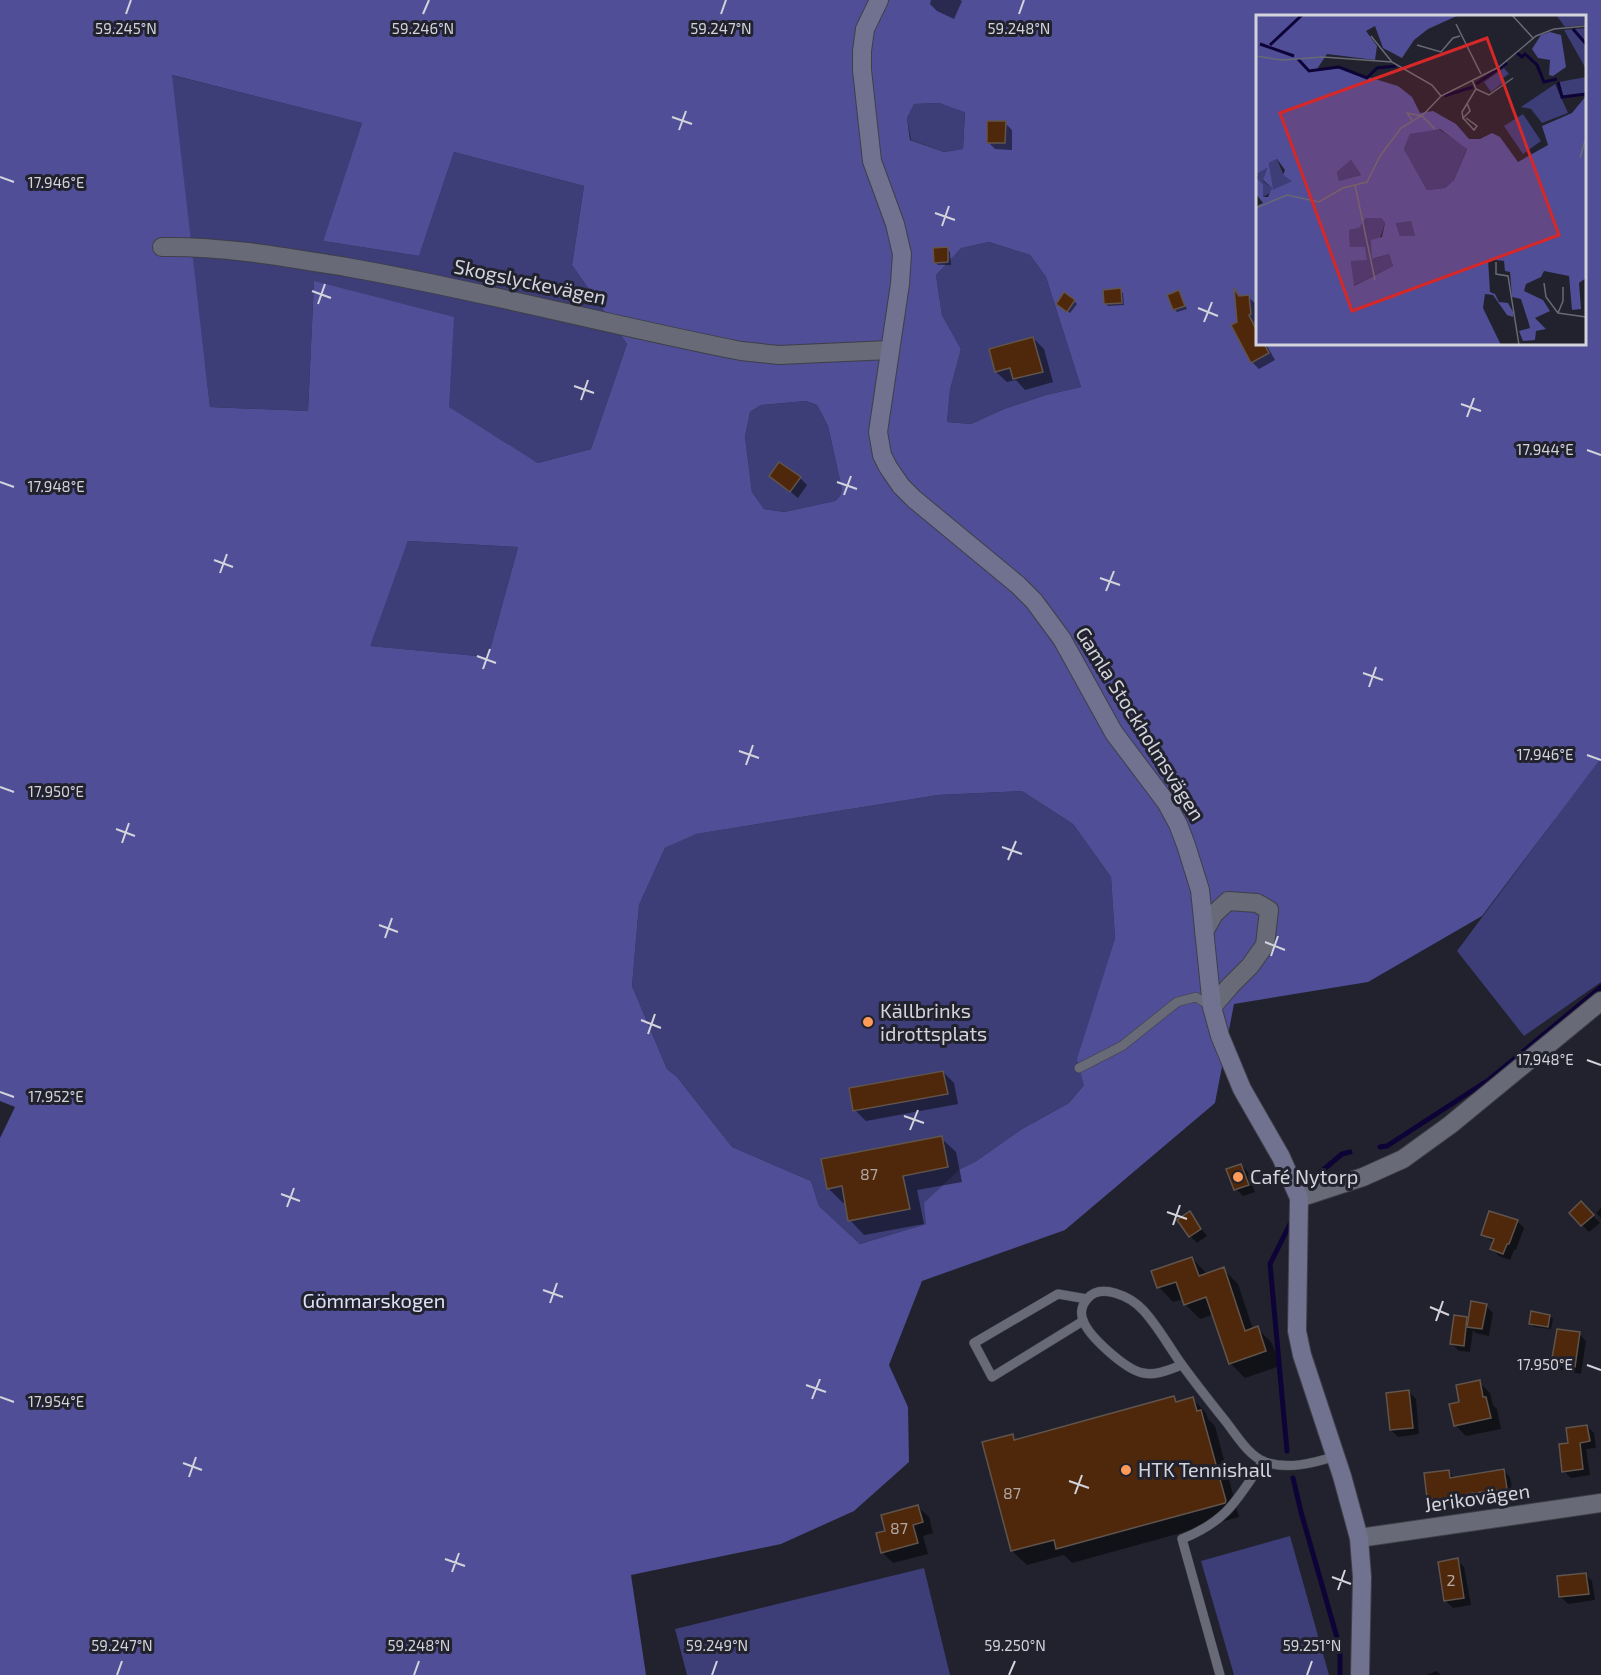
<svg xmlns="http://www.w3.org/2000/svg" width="1601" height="1675" viewBox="0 0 1601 1675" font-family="'Exo 2',sans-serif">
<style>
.green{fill:#3d3d77}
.forest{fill:#4f4e97;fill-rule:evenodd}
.shadow{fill:#0007}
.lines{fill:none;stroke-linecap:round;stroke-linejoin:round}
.stream{stroke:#0d0336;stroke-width:5}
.building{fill:#4f280c;stroke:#60544c;stroke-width:1.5}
.lane-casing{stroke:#3f3f48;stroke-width:10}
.street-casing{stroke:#3f3f48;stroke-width:20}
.secondary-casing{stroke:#3f3f48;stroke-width:20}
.lane{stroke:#686a77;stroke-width:9}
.street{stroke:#686a77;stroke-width:18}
.secondary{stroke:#707290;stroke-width:18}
.ticks{fill:none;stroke:#d3d4db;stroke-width:2}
.poi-dot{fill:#fe9b58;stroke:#21222d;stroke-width:2}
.labels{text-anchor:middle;stroke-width:6;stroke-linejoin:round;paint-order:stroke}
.number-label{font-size:16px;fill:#b2a9a7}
.street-label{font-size:20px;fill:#d3d4db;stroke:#21222d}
.poi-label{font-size:20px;fill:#d3d4db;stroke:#21222d;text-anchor:start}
.park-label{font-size:20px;fill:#dee0f6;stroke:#21222d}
.inset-river{fill:none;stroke:#0d0336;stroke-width:3}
.inset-road{fill:none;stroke:#686973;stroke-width:1.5}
.view{fill:#d62828;fill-opacity:0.15;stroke:#d62828;stroke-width:3}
.inset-edge{fill:none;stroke:#d3d4db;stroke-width:3}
.ticks-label{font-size:15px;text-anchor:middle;fill:#d3d4db;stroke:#21222d;stroke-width:6;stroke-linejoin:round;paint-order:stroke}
</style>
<rect width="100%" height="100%" fill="#21222d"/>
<g class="green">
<path d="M1601,0V982L1524,1036L1457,951L1555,819L1584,344V16Z"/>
<path d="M171,75L362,123L323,241L419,256L454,152L584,186L572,265L627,344L591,449L538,463L448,407L314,281L308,411L210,407Z"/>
<path d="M939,103L965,111L963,149L944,152L911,140L907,118L914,104Z"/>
<path d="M989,242L1030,255L1046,277L1081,387L1046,395L1004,409L971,424L947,422L950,390L961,349L942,315L936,275L960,248Z"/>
<path d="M806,401L817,405L828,426L842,489L840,496L835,501L784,512L764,509L752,492L745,437L750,412L761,405Z"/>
<path d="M408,541L518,547L488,657L369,646Z"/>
<path d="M1022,791L1073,824L1111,877L1115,939L1084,1085L1069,1103L1022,1129L975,1162L960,1169L926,1224L860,1244L819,1206L811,1181L732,1147L677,1077L667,1069L632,986L639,905L665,848L695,834L938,795Z"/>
<path d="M1290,1536L1329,1675H1234L1201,1561Z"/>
<path d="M924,1568L950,1675H687L675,1629Z"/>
</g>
<path class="forest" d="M0,0H1601V758L1482,916L1368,982L1234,1004L1215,1103L1065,1230L922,1281L889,1365L908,1407L909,1462L854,1511L781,1544L631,1575L646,1675H0V1138L15,1107L0,1101ZM1258,16H1584V344H1258ZM172,75L362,123L323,241L419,256L454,152L584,186L572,265L627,344L591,449L538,463L449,407L454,317L314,281L308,411L210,407ZM939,103L965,112L963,149L944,152L910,140L907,118L914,104ZM989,242L1030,255L1046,277L1081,387L1046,395L1004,409L971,424L947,422L950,390L961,349L942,315L936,275L961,248ZM806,401L817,405L828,426L842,489L840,496L835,501L784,512L764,509L752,492L745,437L750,412L761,405ZM408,541L518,547L488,657L370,646ZM1022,791L1073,824L1111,877L1115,939L1077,1059L1084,1085L1069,1103L1022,1129L975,1162L960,1169L924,1203L926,1224L860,1244L819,1206L811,1181L732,1147L677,1077L667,1069L632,986L639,905L665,848L696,834L938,795Z"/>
<g class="shadow">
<path d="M931,0H960L962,1L954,19L937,11L930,4Z"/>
<path d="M1005,123L1012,130V150L995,149L988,142Z"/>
<path d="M947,249L950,252L951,265H938L935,262Z"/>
<path d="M1120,290L1123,293L1124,305L1108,306L1105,303Z"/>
<path d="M1236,291L1241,298L1248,297L1255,303L1256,320L1254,322L1258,328V344H1266L1275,360L1259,369L1252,362L1233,326L1239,323Z"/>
<path d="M1179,292L1187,309L1177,312L1174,309Z"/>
<path d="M1074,301L1077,304L1070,313L1061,307Z"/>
<path d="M1033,338L1044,349L1053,382L1025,390L1016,380L1007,382L996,372Z"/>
<path d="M771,476L800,478L807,485L798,498Z"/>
<path d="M943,1072L954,1083L958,1104L866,1121L855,1110Z"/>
<path d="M941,1138L956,1152L962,1182L917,1190L924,1224L864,1235L850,1220L846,1202L843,1203L828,1188Z"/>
<path d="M1241,1165L1248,1172L1255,1192L1243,1196L1236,1189Z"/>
<path d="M1581,1203L1600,1223L1589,1232L1571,1213Z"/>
<path d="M1601,1208V1218L1596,1213Z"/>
<path d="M1189,1213L1207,1236L1197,1243L1190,1236Z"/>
<path d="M1517,1221L1524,1228L1516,1250H1514L1510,1260L1499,1256L1492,1249L1494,1243L1483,1234Z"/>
<path d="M1192,1258L1207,1274L1223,1269L1238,1284L1253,1329L1257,1328L1272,1343L1280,1366L1245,1378L1230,1363L1214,1314L1200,1319L1185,1304L1183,1299L1173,1302L1159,1287Z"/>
<path d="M1486,1306L1493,1313L1489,1336L1476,1333L1473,1330L1470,1352L1459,1351L1452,1344L1466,1318L1469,1322Z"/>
<path d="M1550,1316L1553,1319L1551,1329L1534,1327L1531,1323Z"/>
<path d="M1579,1334L1586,1341L1581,1374L1560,1370L1553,1363Z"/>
<path d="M1479,1382L1490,1393L1493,1405L1497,1409L1501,1429L1466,1436L1455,1425L1461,1403Z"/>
<path d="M1409,1392L1416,1399L1419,1434L1398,1437L1391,1430Z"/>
<path d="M1174,1398L1178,1402L1192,1398L1206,1413L1208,1419L1215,1426L1239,1517L1072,1563L1064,1555L1027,1565L1012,1551L984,1443L1012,1436L1017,1441Z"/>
<path d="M1587,1426L1594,1433L1596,1448L1586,1449L1590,1475L1571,1478L1564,1471L1570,1444Z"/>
<path d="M1503,1470L1510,1477L1513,1495L1473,1501V1503L1437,1506L1428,1497L1448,1472L1455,1478Z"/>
<path d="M918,1507L929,1517L933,1533L923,1536L928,1554L893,1563L882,1552L886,1532Z"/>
<path d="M1457,1560L1464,1567L1471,1605L1453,1608L1446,1601Z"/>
<path d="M1585,1574L1592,1581L1595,1600L1568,1604L1561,1597Z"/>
<path d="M1437,1671L1441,1675H1426Z"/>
</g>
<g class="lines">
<g class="stream">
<path d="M1380,1147L1387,1146L1490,1079L1601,987"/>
<path d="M1310,1181L1342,1154L1350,1152"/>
<path d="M1287,1451L1270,1264L1292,1220"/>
<path d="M1293,1478L1301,1512L1340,1648V1675"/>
</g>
</g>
<g class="building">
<path d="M987,121H1006L1005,143H987Z"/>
<path d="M948,247V262L934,263L933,248Z"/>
<path d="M1121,288L1122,303L1104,304L1103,290Z"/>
<path d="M1234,288L1239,296L1249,295L1251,314L1249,315L1257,331V344H1264L1269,353L1251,363L1231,325L1237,322Z"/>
<path d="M1179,290L1185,306L1173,310L1167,295Z"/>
<path d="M1064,292L1075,300L1067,312L1056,304Z"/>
<path d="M1033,337L1043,372L1013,379L1010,368L995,372L989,349Z"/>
<path d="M779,462L801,477L790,492L769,476Z"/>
<path d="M943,1071L948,1094L853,1111L849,1088Z"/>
<path d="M942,1136L948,1167L903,1176L910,1209L848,1221L842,1186L827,1189L821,1159Z"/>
<path d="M1241,1164L1249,1185L1234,1190L1226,1169Z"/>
<path d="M1581,1201L1594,1215L1581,1226L1569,1213Z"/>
<path d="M1190,1211L1201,1229L1189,1237L1177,1220Z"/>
<path d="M1489,1211L1518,1220L1509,1244H1507L1503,1254L1490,1249L1494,1239L1481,1235Z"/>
<path d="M1192,1257L1199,1276L1224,1267L1245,1331L1258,1326L1266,1351L1229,1364L1206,1297L1184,1305L1176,1282L1157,1288L1151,1271Z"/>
<path d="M1471,1301L1487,1304L1482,1329L1467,1327Z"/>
<path d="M1531,1311L1550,1315L1548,1327L1529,1324Z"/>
<path d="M1454,1315L1467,1317L1464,1346L1450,1344Z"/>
<path d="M1557,1329L1580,1332L1575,1367L1551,1364Z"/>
<path d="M1480,1380L1483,1397H1486L1491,1418L1454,1426L1449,1404L1459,1402L1456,1385Z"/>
<path d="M1409,1390L1413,1428L1390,1430L1386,1393Z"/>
<path d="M1174,1396L1176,1402L1193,1397L1197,1411L1201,1410L1226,1501L1225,1503L1056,1549L1054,1540L1011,1551L982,1442L1013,1434L1014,1440Z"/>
<path d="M1587,1425L1590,1441L1580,1443L1583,1469L1562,1472L1559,1444L1568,1443L1566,1428Z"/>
<path d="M1504,1469L1507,1489L1467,1494V1497L1452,1499L1451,1497L1429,1500L1427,1498L1424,1473L1449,1470L1450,1478Z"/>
<path d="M918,1505L923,1522L913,1525L918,1543L881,1553L876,1533L885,1531L881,1515Z"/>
<path d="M1458,1558L1464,1598L1444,1601L1438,1562Z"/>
<path d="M1586,1573L1589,1594L1559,1597L1557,1576Z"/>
</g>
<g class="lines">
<g class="lane-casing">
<g id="lane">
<path d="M1079,1068L1122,1046L1177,1002L1196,997L1212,1007"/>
<path d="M1083,1321L992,1377L974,1343L1058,1294L1087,1299"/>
<path d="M1182,1365C1170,1369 1157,1376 1143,1373C1126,1370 1088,1336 1083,1320C1080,1313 1082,1305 1087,1299C1101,1282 1131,1297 1143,1310C1157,1325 1168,1345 1180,1362C1195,1383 1211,1403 1227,1423C1237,1436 1249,1456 1265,1462C1288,1470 1314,1463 1336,1456"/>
<path d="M1220,1675L1182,1539C1227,1521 1237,1500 1263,1461"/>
</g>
</g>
<g class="street-casing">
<g id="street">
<path d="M162,247C224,246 285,257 346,267C479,290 609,325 741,351L779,355L889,350"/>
<path d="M1204,932L1214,914L1228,901L1257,903L1269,910L1265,945L1250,966L1231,985L1212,1007"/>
<path d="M1299,1198L1363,1177L1403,1159L1450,1125L1601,1001"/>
<path d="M1359,1538L1601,1503"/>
</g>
</g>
<g class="secondary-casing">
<path id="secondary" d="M879,0L865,29L862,51V70L872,161L895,224L902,254L900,284L878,432L882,455L888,467L901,486L914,499L1018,585L1034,601L1062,639L1114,733L1166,802L1178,824L1186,845L1200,890L1212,1007L1220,1036L1242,1089L1281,1157L1299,1198L1297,1331L1302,1355L1342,1476L1359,1538L1362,1577L1360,1675"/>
</g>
<use href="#lane" class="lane"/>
<use href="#street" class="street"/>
<use href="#secondary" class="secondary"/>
</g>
<path class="ticks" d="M126,14L131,0M423,14L429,0M721,14L726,0M1019,14L1024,0M672,117L692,124M679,130L686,111M0,177L14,182M935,213L955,220M942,226L949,206M312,291L331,298M318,304L325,284M1198,308L1218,316M1204,322L1212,302M574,386L594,393M581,400L588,380M1461,404L1481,411M1467,417L1474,398M1587,450L1601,455M0,482L14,487M837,482L857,489M844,495L851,476M214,560L233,567M220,573L227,554M1100,578L1120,585M1106,591L1114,571M477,656L496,663M483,669L490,649M1363,673L1383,680M1369,687L1376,667M739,751L759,758M1587,755L1601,760M746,765L753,745M0,787L14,792M116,829L135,836M122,843L129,823M1002,847L1022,854M1008,860L1016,841M379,925L398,932M385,938L392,918M1265,942L1285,950M1271,956L1278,936M641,1020L661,1028M648,1034L655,1014M1587,1060L1601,1065M0,1092L14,1097M904,1116L924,1123M910,1130L918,1110M281,1194L300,1201M287,1207L294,1188M1167,1212L1187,1219M1173,1225L1180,1205M543,1290L563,1297M550,1303L557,1283M1430,1307L1449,1315M1436,1321L1443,1301M1587,1365L1601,1370M806,1385L826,1392M0,1397L14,1402M812,1399L820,1379M183,1463L202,1470M189,1477L196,1457M1069,1481L1089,1488M1075,1494L1082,1475M445,1559L465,1566M452,1572L459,1553M1332,1577L1351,1584M1338,1590L1345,1570M117,1675L122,1661M414,1675L419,1661M712,1675L717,1661M1009,1675L1015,1661M1307,1675L1312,1661"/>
<g class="poi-dot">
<circle cx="868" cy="1022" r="6"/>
<circle cx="1238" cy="1177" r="6"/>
<circle cx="1126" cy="1470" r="6"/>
</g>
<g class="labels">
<g class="number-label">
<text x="869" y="1180">87</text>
<text x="1012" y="1499">87</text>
<text x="899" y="1534">87</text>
<text x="1451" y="1586">2</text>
</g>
<g class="street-label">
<text transform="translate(530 282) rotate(12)" y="7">Skogslyckevägen</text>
<text transform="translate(1140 724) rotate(58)" y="7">Gamla Stockholmsvägen</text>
<text transform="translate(1477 1498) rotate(-8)" y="7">Jerikovägen</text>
</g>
<g class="poi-label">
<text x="880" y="1018">Källbrinks<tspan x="880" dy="23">idrottsplats</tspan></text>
<text x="1250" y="1184">Café Nytorp</text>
<text x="1138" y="1477">HTK Tennishall</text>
</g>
<g class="park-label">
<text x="374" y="1308">Gömmarskogen</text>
</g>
</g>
<g transform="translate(1256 15)">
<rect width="330" height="330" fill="#21222d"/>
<path d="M328,0L329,10L309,12L301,1ZM330,13V54L308,15ZM248,53L253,59L247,63L249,66L235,77L228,67ZM330,62V78L306,82L303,67ZM299,69L312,98L286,108L275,94L265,92ZM267,99L285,126L267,139L248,111ZM181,113L211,133L198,165L189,173L171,175L148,134L154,119ZM21,144L28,161H34L36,166L7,182L0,157L11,153L7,166L16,173L13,148ZM95,145L105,160L83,166L81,157ZM110,203H125L129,208L117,244L133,239L137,251L97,271L95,245H111L94,233L93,215L103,213ZM155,206L159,221H144L140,207Z" fill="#3d3d77"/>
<path d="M0,0H203L172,14L158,25L146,43L127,33L119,11L110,16L121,31L119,45L71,39L61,54L82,53L142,71L156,82L164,98L177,96L200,109L213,124H224L236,118L244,122L262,147L292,130L286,111L316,98L330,81V263L323,268L325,294L316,295L313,261L288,256L285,262L270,269L268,276L287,285L294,296L279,303L290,314L280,316L279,325L267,326L263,316L274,313L273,309L265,284L256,282L254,257L249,256L248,246L232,244L234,277L239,279L243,287L252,288L257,297V302L251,300L237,280L229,279L227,293L245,330H0V191L7,188L0,179V162L7,170V182H12L16,173L7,165L11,153L0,159ZM184,114L211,134L198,165L189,173L171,175L148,134L154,119ZM21,144L29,155L27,160L36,166L17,175L13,148ZM95,145L105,160L83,166L81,157ZM110,203H125L129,208L126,222L115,225L116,244L133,239L137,251L98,271L95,246L111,245L109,232H94L93,215L103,213ZM155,206L159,221H144L140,208ZM294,17L305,20L310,52L297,61L293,60L294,45L282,43L276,34L285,20Z" fill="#4f4e97" fill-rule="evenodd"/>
<path class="inset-river" d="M317,14L330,29M4,29L38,41M14,30L46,0M261,38L266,42L269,39L281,50L288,67L301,64M42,44L53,56L83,52L111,63L121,53L140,51M302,67L306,82L330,79M220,69L251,48M188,81L217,72"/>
<path class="inset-road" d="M256,0L277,23M200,9L225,59M115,21L136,47M161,30L185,37L197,23L204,21M0,41L26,45L67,42L136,47L176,70L185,81M220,74L233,80L257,63M211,88L214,96L207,103L206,97L220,74L216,65M207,103L218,115L221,111L210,103M156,105L151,98L166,101L179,114M324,143L330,122M99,170L119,265M0,193L31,180L63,187L87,173L111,167L124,141L145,113L168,99L185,81L243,52L280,21L298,14L330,11M240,247V259L252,261L263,330M288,268L290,282L302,298L330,302M302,298L307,286V272"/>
<path class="view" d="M231,23L303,220L96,296L24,98Z"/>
<rect width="330" height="330" class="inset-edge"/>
</g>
<g class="ticks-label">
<text x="126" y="34">59.245°N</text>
<text x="423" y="34">59.246°N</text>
<text x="721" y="34">59.247°N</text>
<text x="1019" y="34">59.248°N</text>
<text x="56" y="188">17.946°E</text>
<text x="1545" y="455">17.944°E</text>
<text x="56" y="492">17.948°E</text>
<text x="1545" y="760">17.946°E</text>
<text x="56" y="797">17.950°E</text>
<text x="1545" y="1065">17.948°E</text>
<text x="56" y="1102">17.952°E</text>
<text x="1545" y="1370">17.950°E</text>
<text x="56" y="1407">17.954°E</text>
<text x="122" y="1651">59.247°N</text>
<text x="419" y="1651">59.248°N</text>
<text x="717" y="1651">59.249°N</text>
<text x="1015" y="1651">59.250°N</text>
<text x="1312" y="1651">59.251°N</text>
</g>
</svg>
